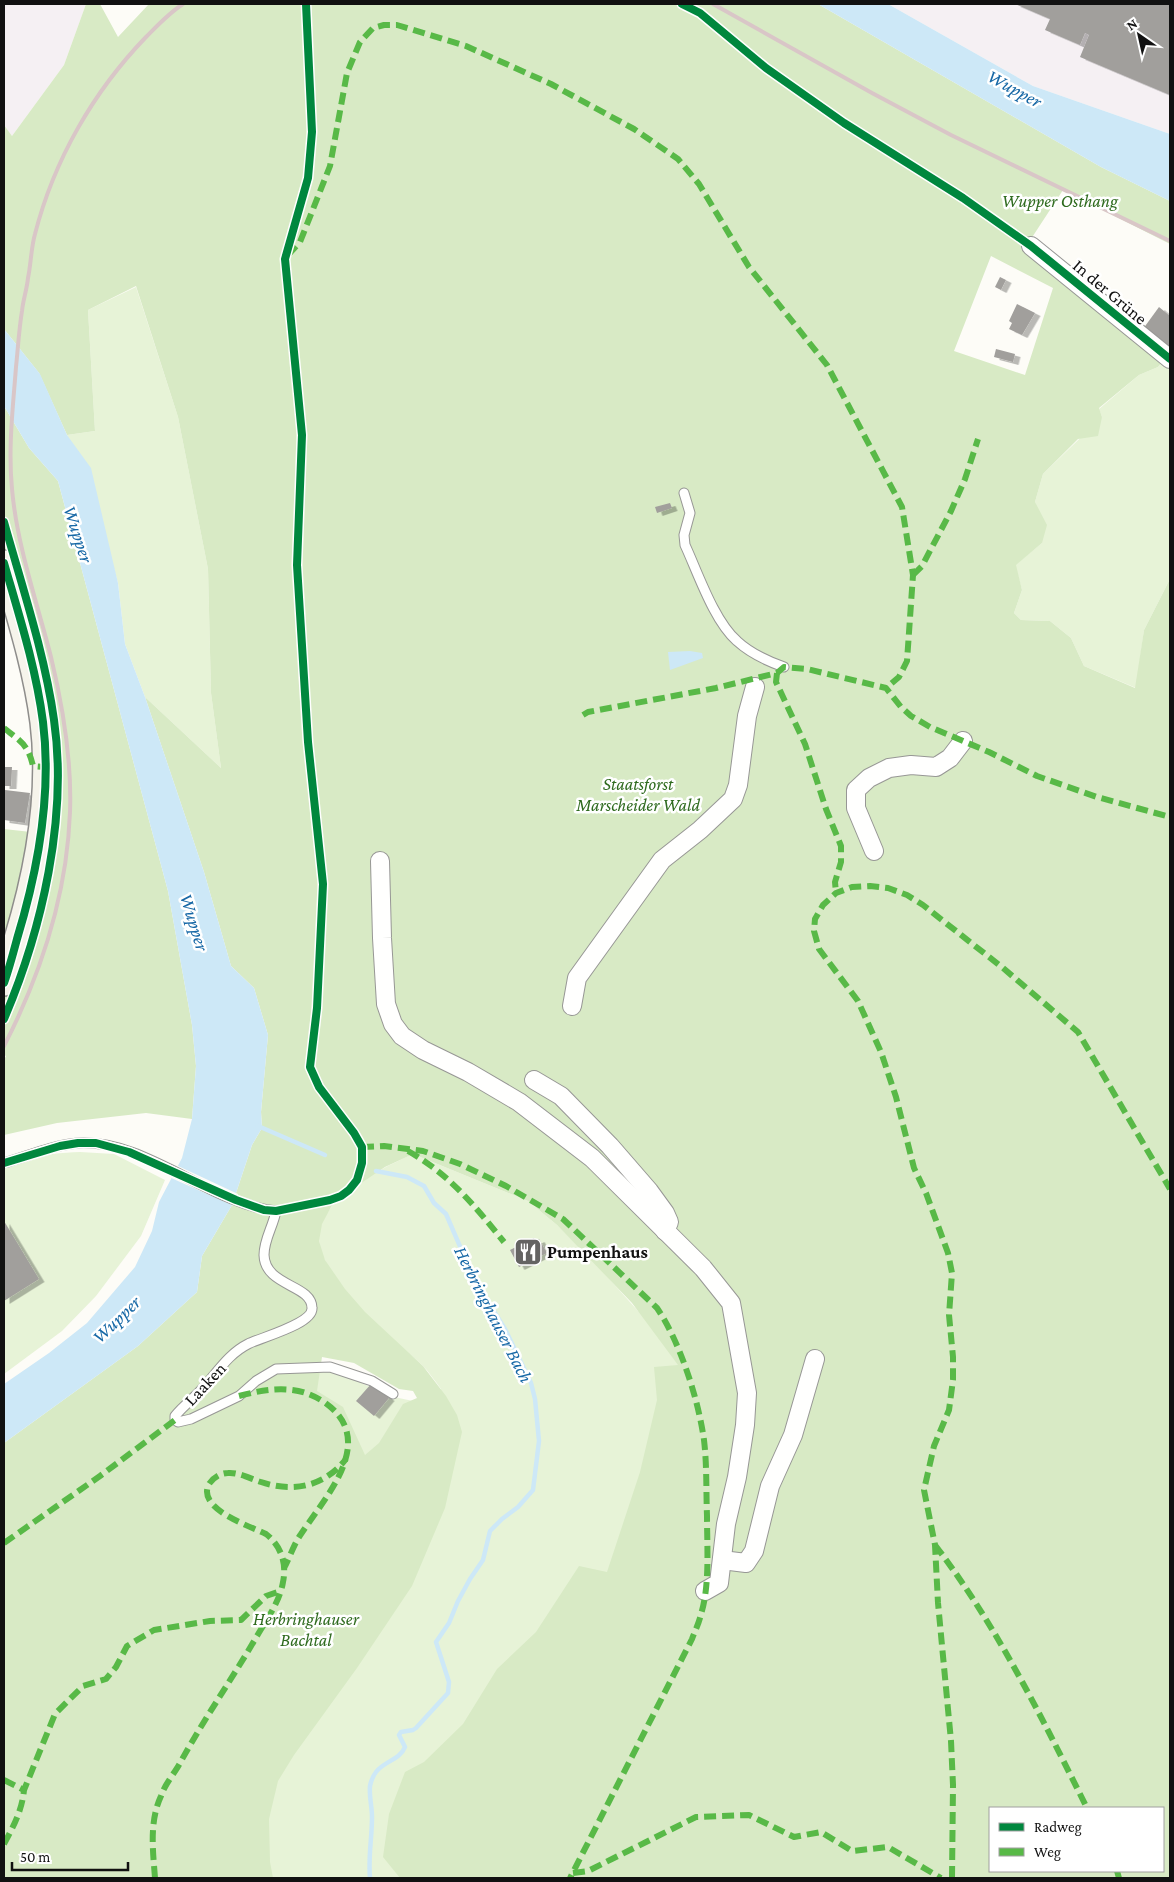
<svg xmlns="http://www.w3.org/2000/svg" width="1174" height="1882" viewBox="0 0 1174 1882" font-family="'Crimson Pro',serif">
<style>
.industrial{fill:#f5f0f3}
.green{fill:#e7f3d7}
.forest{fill:#d8eac5;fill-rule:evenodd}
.water{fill:#cde8f7}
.pier{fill:#fdfcf7}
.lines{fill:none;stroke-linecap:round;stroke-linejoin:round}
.stream{stroke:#cde8f7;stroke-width:4.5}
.building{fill:#a19f9c;filter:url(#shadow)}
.service-casing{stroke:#979795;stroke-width:11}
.minor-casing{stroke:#979795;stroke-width:20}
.secondary-casing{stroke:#8e8d8b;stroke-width:28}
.service{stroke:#fffffe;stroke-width:9}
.minor{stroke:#fffffe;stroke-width:18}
.secondary{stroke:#f6f4eb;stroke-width:25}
.rail{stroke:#d9c6c7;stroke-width:4}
.quiet{stroke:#58b947;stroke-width:6;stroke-dasharray:12 6;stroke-linecap:butt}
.cycleway-casing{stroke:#fff;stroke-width:11}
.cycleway{stroke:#00873e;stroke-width:8}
.labels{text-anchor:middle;stroke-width:5;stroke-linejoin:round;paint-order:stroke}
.park-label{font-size:18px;font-style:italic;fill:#2f6b1f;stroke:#fff}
.street-label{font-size:18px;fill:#111;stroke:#fff}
.poi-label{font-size:18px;font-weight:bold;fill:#111;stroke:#fff;text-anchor:start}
.water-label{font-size:19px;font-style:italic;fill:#1768a6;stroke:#fff}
</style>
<defs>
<filter id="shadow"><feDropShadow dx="5.5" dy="3" stdDeviation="0" flood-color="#0004"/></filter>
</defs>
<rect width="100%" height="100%" fill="#fdfcf7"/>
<g class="industrial">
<path d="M4,4H86L64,65L12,136L4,125Z"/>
<path d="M888,4H1170V134L1033,86Z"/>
</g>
<g class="green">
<path d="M136,287L178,417L208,569L211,693L221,768L145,697L125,644L118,583L108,547L67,435L95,431L88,310Z"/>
<path d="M1166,357L1170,359V579L1144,630L1136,688L1084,666L1071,638L1050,621L1021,620L1014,613L1022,590L1015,565L1042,543L1035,502L1043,474L1102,417L1099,409L1139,375L1158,367Z"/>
<path d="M80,1152L114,1154L165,1180L141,1236L96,1296L62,1331L4,1374V1169C12,1167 19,1164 27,1161C43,1153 62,1153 80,1152Z"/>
<path d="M413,1154L528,1201L557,1225L593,1261L638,1311L678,1335L704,1455L574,1878H47L284,1371H333L394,1397L413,1401L441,1389C435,1381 429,1372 422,1365C413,1356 402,1349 393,1340C371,1320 320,1271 319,1240C317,1199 382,1168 413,1154Z"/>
</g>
<g class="forest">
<path d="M86,4H100L118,37L149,4H818L1101,167L1170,201V244L1063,190L1029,242L1166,357L1158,367L1139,375L1099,408L1102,417L1098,436L1078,439L1043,474L1035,502L1047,525L1042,543L1016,565L1022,590L1014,613L1021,620L1050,621L1071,638L1084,666L1135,688L1144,630L1170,579V1878H400L383,1857L389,1814L405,1772L424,1762L463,1724L497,1669L536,1632L579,1566L607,1572L640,1472L657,1400L654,1367L678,1365L632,1303L557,1225L528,1201L413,1154L385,1167L342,1196L331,1207L322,1224L319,1241L325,1260L345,1289L365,1312L423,1366L446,1396L457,1415L462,1432L445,1508L412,1586L357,1668L294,1755L278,1781L269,1819L270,1862L273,1878H4V1443L138,1346L197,1292L202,1256L232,1205L252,1145L262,1128L261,1112L268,1035L254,988L231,966L204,872L145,697L221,768L211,693L208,569L178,417L136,286L88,310L95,431L67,435L39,373L4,329V125L12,136L64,65ZM991,256L1053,288L1025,375L954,351ZM322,1357L354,1363L399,1389L413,1391L417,1398L403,1404L379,1443L365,1455L343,1407L317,1391ZM990,1808H1163V1871H990Z"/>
<path d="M4,406L29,448L58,481L168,891L192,1025L196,1066L192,1119L146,1113L57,1123L4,1135V1060L6,1056L4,1055V829L31,832L36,726L4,590Z"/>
</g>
<g class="water">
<path d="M818,4H888L1033,86L1170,134V201L1101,167Z"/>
<path d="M4,329L40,374L67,435L91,468L118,583L125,644L145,697L204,872L231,966L254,988L268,1035L261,1112L262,1128L252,1145L232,1205L202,1256L197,1292L138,1346L4,1443V1384L49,1353L87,1323L135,1267L152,1231L159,1202L182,1158L192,1119L196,1066L192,1025L168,891L58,481L29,448L4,406Z"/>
<path d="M690,651L702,653L703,658L670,670L668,652Z"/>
</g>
<path class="pier" d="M176,1165L238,1194L234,1206L169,1177Z"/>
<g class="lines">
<g class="stream">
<path d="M258,1126L325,1155"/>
<path d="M370,1878C368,1857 372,1838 372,1817C372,1807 369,1796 370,1786C371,1781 373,1776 376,1772C384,1761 400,1760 405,1747L399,1735L401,1732L413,1730L416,1728L448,1693L449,1682L436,1642L449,1623L458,1601L470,1579L483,1560L490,1531L502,1519L518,1507L533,1490L539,1441L535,1399L531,1383L505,1329L475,1281L446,1214L434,1203L424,1186L407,1177L376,1171"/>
</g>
</g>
<g class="building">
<path d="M1015,4H1170V95L1080,57L1089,35L1085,33L1080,45L1045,30L1050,19Z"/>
<path d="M1000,277L1006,280L1001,290L995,287Z"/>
<path d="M1017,304L1035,313L1022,335L1009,329L1012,323L1009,321Z"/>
<path d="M1159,307L1170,316V350L1143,329Z"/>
<path d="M996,349L1015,354L1013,362L994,357Z"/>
<path d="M670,503L672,508L657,513L655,507Z"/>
<path d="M4,767H12L11,786H4Z"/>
<path d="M5,790L30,793L25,823L4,820Z"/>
<path d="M4,1221L39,1279L4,1301Z"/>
<path d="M534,1238L535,1241L539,1239L547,1253L519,1267L510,1250Z"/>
<path d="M371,1384L389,1398L374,1416L356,1401Z"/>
</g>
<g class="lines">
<g class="service-casing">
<g id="service">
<path d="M684,493L690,513L684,535L685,545C698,573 714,621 737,641C750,653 767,661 784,667"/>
<path d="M4,1163C28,1156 53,1145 78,1143C145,1139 210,1204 276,1211C273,1227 264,1239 264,1255C265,1287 312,1284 312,1308C313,1324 262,1337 248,1344C228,1354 217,1373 202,1389C194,1398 183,1406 175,1416V1420L178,1422L191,1419L239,1396L256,1381L276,1369L330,1367L372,1381L393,1394"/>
</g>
</g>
<g class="minor-casing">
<g id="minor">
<path d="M1031,246L1170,359"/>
<path d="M874,851L856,808V790L869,778L889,768L911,765L936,767L950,758L963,741"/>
<path d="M380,861L382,938L386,1004L393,1024L402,1036L423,1050L468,1072L519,1102L592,1158L703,1268L731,1303L747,1393L745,1425L737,1477L726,1524L719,1583L705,1591"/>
<path d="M572,1006L577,978L662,860L700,830L733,799L738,785L747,716L755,687"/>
<path d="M534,1080L561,1096L610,1146L649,1191L665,1213L669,1222L665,1231"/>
<path d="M722,1560L746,1563L754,1551L770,1486L793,1435L815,1359"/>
</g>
</g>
<g class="secondary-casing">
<path id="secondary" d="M4,563C19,615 36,668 43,722C52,794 38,870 17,939C13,954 9,969 4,983"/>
</g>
<use href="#service" class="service"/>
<use href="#minor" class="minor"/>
<use href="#secondary" class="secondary"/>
<g class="rail">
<path d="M713,4L872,93L951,135L1170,241"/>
<path d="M4,1046C41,974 67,893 70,812C72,760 63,707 51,657C37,602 17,546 12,489C8,448 13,407 16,367C18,348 19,329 22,311C23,300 27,289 28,278C31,264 31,248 35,234C54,160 93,92 146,37C158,25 169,13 183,4"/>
</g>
<g class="quiet">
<path d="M288,255L300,242L330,166L347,73L360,42L373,28L384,25H397L466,46L551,84L634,129L678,159L699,184L749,267L827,365L902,507L913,575L907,661L899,677L886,688"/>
<path d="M913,575L922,566L951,511L965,479L978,439"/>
<path d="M777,673L776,682L805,744L826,809L841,846V862L835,882L836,893"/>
<path d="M583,715L588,712L716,688L777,673L784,667L807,669L886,688L901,707L911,716L930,727L989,752L1037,776L1097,797L1170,817"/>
<path d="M4,728C20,741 28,744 33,766L45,767"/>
<path d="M362,1147L384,1146L423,1151L460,1164L506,1186L563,1219L657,1308C680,1342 698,1398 704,1440C707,1465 706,1491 707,1516C707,1546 710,1586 701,1614C699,1623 695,1631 692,1639L570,1878"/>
<path d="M408,1151C449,1174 475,1206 504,1242"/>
<path d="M239,1396C269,1388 297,1384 324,1402C379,1440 326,1496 301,1534C294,1544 290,1557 284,1568"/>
<path d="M4,1543L100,1476L175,1420"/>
<path d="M935,1545C997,1626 1042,1718 1087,1808"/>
<path d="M4,1780L24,1790"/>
<path d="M4,1844C13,1827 22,1811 24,1790L55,1714L83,1686L106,1679L116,1667L127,1646L154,1630L210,1621L241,1620L266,1596L281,1591"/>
<path d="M1117,1871L1119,1878"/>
<path d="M573,1873L588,1871L696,1817L749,1815L794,1837L821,1832L852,1851L888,1847L941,1878"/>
<path d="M155,1878C153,1851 149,1822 161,1796C165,1784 174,1774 180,1763C204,1719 232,1679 257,1636C267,1619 280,1601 283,1582C287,1563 281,1546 266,1534C250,1526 196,1509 209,1484C213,1478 220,1473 228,1473C238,1472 251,1479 261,1482C294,1493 325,1486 346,1459"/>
<path d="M952,1878L953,1785L951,1741L938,1603L935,1545L924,1490L934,1446L949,1410L953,1380V1357L949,1315L952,1273L948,1253L926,1193L914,1168L896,1097L881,1052L858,1001L819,949L814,931L815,919L823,905L836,893L852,887L870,886L888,888L907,895L923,905L1003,968L1078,1032L1170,1189"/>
</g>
<g class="cycleway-casing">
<g id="cycleway">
<path d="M682,4L700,13L766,68L844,123L963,198L1031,246L1170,359"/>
<path d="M4,522C22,586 45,655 54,720C68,817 42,930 4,1019"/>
<path d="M4,563C19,615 36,668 43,722C52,794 38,870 17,939C13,954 9,969 4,983"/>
<path d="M4,1163L60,1146L78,1143H96L129,1152L236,1200L264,1210L276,1211L330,1200L341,1196L349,1190L357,1180L362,1163V1147L354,1133L319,1087L310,1067L317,1008L323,884L308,742L297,565L302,435L285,259L308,178L312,132L306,4"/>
</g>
</g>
<use href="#cycleway" class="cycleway"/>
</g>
<defs>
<g id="restaurant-square" transform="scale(1.4375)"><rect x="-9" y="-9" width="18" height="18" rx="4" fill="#646362" stroke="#fff"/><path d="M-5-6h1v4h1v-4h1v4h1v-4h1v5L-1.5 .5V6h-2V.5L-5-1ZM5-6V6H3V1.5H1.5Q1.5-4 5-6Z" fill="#fff"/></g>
</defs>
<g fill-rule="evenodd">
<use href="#restaurant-square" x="528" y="1252"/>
</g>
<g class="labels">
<g class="park-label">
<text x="1060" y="207">Wupper Osthang</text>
<text x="638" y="790">Staatsforst<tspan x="638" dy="21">Marscheider Wald</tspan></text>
<text x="306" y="1625">Herbringhauser<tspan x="306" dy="21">Bachtal</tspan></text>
</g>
<g class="street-label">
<text transform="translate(1110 292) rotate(40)" y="6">In der Grüne</text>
<text transform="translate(205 1384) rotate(-47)" y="6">Laaken</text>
</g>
<g class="poi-label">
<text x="547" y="1258">Pumpenhaus</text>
</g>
<g class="water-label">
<text transform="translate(1015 88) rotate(29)" y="7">Wupper</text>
<text transform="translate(79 534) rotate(72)" y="7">Wupper</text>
<text transform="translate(195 922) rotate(73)" y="7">Wupper</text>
<text transform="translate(494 1314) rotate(63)" y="7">Herbringhauser Bach</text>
<text transform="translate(116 1319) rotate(-44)" y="7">Wupper</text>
</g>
</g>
<rect width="1174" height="1882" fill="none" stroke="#111111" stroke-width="10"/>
<rect x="989" y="1807" width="175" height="65" fill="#ffffff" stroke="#a0a0a0"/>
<rect x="999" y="1823" width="25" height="8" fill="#00873e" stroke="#a0a0a0"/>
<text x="1034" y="1832" font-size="15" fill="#111111">Radweg</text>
<rect x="999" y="1848" width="25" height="8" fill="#58b947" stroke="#a0a0a0"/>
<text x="1034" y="1857" font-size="15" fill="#111111">Weg</text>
<g transform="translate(1139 35) rotate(326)" stroke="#ffffff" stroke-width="4" paint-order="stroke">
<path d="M0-4L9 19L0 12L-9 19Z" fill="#111111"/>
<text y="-8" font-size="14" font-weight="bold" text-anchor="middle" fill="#111111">N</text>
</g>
<path d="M12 1862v8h116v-8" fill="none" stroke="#111111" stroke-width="2.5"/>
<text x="20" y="1862" font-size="15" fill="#111111" stroke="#ffffff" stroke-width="4" paint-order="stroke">50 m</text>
</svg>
